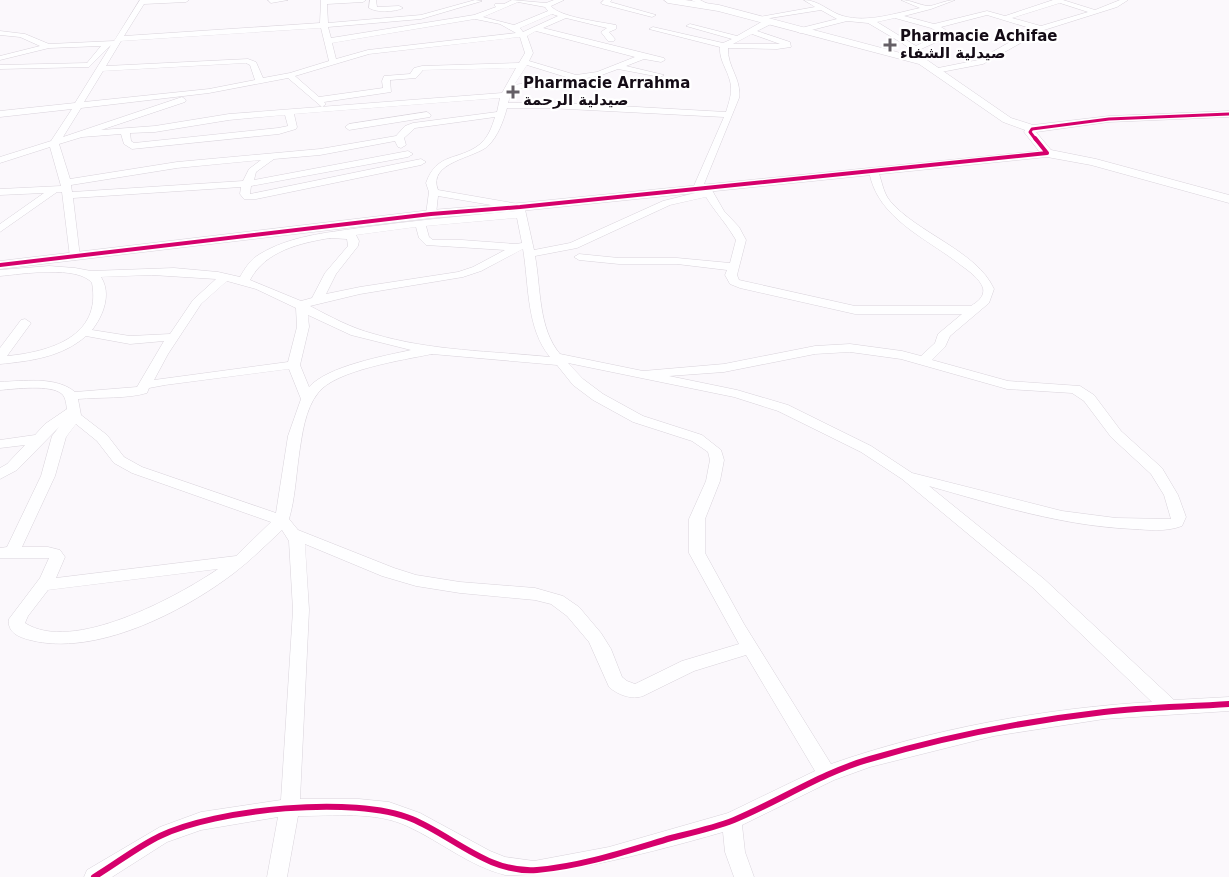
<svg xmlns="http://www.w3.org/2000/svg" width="1229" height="877" viewBox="0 0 1229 877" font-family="'DejaVu Sans','Noto Sans Arabic',sans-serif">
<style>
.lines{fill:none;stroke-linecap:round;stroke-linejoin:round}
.minor-casing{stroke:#d9d3db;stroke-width:1}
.tertiary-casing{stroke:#d9d3db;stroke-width:1}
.minor{fill:#fefeff;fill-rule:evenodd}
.tertiary{fill:#fefeff;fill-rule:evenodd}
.cycleway-far2-casing{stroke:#fff;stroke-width:5}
.cycleway-far1-casing{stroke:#fff;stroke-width:6}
.cycleway-casing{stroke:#fff;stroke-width:9}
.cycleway-far2{stroke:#d6006c;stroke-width:3}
.cycleway-far1{stroke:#d6006c;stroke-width:4}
.cycleway{stroke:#d6006c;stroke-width:6}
.poi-dot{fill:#655f66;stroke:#fff;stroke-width:2}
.labels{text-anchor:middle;stroke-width:4.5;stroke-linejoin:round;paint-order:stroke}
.far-poi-label{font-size:15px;font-weight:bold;fill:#140c16;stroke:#fff;text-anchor:start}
</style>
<rect width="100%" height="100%" fill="#fbf8fc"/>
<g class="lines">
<g class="minor-casing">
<g id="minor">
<path d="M140,0H189L186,2L144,4L124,36L320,23L321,0H366L363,2L327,4L328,23L421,15L475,0L482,1L421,19L328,27L331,38L474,15L496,7L494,5L495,4H504L512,0L546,3L554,0H564L551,6C559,17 601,22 616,25V29L609,32L615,39L614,41H608L601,32L607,28L566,18L543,28L664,58L665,60L661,62L644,59L626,66L664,75L660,77L618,69L599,76L512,90L508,103L548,102L726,112C729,102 733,92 730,81C727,69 719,60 720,47L649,29L653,27L723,43L732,39L686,26L690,24L737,36L765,20H771V24L757,31L790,42L791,47L777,49L728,48C727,67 742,79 739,98L704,184L709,185L724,211L739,227L746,240L737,275L739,280L855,306H971C977,302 985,297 983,288C980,279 969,271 962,266C927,238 877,219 869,171L874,168L877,169C882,179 882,191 890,201C917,233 977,251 994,289L989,303L950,336L945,347L932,360L1008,381L1080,386L1094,395L1121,431L1162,468L1178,495L1186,517L1182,526C1166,532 1150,530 1133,529C1063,526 996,505 929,486L1044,579L1174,700L1229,697V711L1104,719L994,736L870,767L834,780L742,825L745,852L754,877H734L725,852L723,832C668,848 559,877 505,875C469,866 440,841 407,826C375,811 333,816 298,816L287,877H267L278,817L201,830L167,842L112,877H84L87,870L160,827L201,812L281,800L293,610L289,541L282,530C266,545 251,560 234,573C183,612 95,657 30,640C18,637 7,632 9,619L40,578L49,558H0V548L7,547L41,476L52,436L59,427L17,470L0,479V468L7,464L25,445L0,448V440L35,435L45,424L67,409C66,404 66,398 62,394C51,384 15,389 0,390V382C23,381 56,376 75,392L137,387L164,341L130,344L86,336C62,357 31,361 0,364V348L21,320L25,319L31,323L7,356C49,352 102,337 92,283C78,265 22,274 0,276V270L49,266L75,268L91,271L174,268L218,272L240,277C245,268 251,259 260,254C290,236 325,233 359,228C411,221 463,216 516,211L515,209L438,196L436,214L431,217L426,214L429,192L426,183C437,152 458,161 479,145C488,138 492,127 495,117L415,128L404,138L406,145L401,148L398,147L395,141L320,155L274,159L256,172L254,180L408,151L413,154L408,157L251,186L250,194L421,159L426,162L421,165L256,199H244L240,194L241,187L73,198L80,257L75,260L70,257L62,192H57L0,232V224L44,193L0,195V189L61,186L50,147L0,163V157L51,141L72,109L0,117V111L75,103L111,45L89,67L0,69V65L87,63L101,46L49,48L0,60V56L40,46L20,37L0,35V31L25,34L49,44L114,41ZM518,2L545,7L548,11L514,25L483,17ZM552,14L558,16L523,32L520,28ZM475,19L500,24L516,33L368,50L336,59L332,43ZM321,28L329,61L290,73L263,78L256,62L248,59L106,66L121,41ZM536,31L635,57L597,72L576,75L529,61L533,53L527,36ZM752,34L780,44H733ZM520,37L525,53L519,63L422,66L414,68L410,74L384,76L382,81L383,88L319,97L295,76L369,54ZM246,63L250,65L255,80L209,89L84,102L103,71ZM527,65L566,77L514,85ZM516,68L502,93L229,114L155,126L101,130L185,102L186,100L182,97L63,137L81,108L209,93L288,78L322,107L326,104L324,102L391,92L390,80L416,78L423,70ZM500,98L497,112L413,123L405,126L396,136L320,149L177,162L70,179L59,144L82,137L121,134L124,144L132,149L279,134L296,129L297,127L294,114ZM507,108H548L724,117L693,188L698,191L702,189L703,191L663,201L570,243L534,250L524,205L438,190C427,162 475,158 488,146C498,136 503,122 507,108ZM285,115L288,126L278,128L134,143L131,141L130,133L155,132L229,120ZM261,160L249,169L243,181L72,192L71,185L177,168ZM706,197C715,212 727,224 736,240L730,263L677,258H619L579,254L574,257L579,260L619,264H677L727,270L725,275L730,284L740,288L855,314H962L938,334L935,343L921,356L902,351L850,344L815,346L724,364L643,371L560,354C538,328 541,288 535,256L577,248L670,205ZM517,218L522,243L516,244L462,240H433L429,237L426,226ZM416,227L419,238L426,245L505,250L473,267L458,272L360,287L326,294L336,274L358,246L359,241L356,235ZM330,238L347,239L348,246L325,273L312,298L301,301L250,280C265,251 300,243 330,238ZM523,249C529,284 526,328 550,357C491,351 431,351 374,334C351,328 331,317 310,306L360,294L463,277L481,271ZM152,275L216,279L193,300L170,334L130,336L92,330C103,316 112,294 101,277ZM227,281L256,289L296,308L297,327L288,362L154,380L168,354L201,304ZM308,315L351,335L411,350C384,356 328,366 309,387L300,365L309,327ZM850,352L901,359L1007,389L1072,393L1084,401L1111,437L1151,474L1164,495L1171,519L1116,518L1062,511L912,473L871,446L788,405L737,390L669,376L724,372L815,354ZM432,354L557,365L573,385L593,400L633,422L692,441L708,452L710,460L706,481L689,519V553L739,644L682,661L635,684L627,681L622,677L611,649L601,633L579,607L563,596L535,588L460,582L416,575L394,568L298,530L289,519C295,499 296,476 299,455C302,435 305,409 318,393C335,370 403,360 432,354ZM568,363L734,397L778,411L861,452L902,479L1032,587L1152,702C1046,708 931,729 831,764L744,624L705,553V519L720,481L724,460L721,450L702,435L643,416L603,394L583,379ZM289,369L301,399L288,436L276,513L142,467L124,457L107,435L81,415L78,399C100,397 127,399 147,393L149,388L165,385ZM76,424L97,441L114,463L132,473L271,522L236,556L56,578L65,557L60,550L48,547H22L55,476L66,437ZM305,544L382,576L416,586L460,593L535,600L551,604L567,616L589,642L609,687C618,695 632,700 643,696L694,671L746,655L815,771L728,813L609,847L534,861L505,857L490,851L420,813L389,802L359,799H300L309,610ZM218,569C177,597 72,654 25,623L28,616L48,590Z"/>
<path d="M268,0H288L271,3Z"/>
<path d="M370,0H376L377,7L399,6L403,8C395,12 377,13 369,8Z"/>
<path d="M604,0H612L610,2L656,15L652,17L602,4L601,3Z"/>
<path d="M691,0H700L708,4L705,6Z"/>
<path d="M804,0C819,0 829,12 843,16C868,23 896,13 920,8L901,0C911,0 919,5 928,6C935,6 945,0 955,0L931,9L904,16L934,24L987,11L1005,16L1053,0H1063L1095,10L1120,0H1128L1117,7L1044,30L983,64L936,73L932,71L933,69L978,60L1033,29L987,15L941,27L949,32L945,38L919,50L927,62L923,64H920L912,50L902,43L868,23L847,21L800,33L796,31L797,29L837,19L821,10L758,20L754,18L815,7ZM1060,3L1088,12L1041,26L1012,18ZM895,18L931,28L941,33L916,46L877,22Z"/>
<path d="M427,112L431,115L430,117L349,130L345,127L349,124Z"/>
</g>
</g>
<g class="tertiary-casing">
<path id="tertiary" d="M664,0H685L719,5L927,60L1011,118L1033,125L1109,116L1229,111V117L1109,122L1036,132L1051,150L1096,159L1229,195V203L1091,165L1047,157L520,211L431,218L0,269V261L431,210L520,203L1039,151L1024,132L1025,130L1003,122L919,64L718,11L668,3Z"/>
</g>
<use href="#minor" class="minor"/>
<use href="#tertiary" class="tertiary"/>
<g class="cycleway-far2-casing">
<path id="cycleway-far2" d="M1036,140L1030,132L1032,129L1109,119L1229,114"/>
</g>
<g class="cycleway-far1-casing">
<path id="cycleway-far1" d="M0,265L431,214L520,207L1047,153L1035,138"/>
</g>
<g class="cycleway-casing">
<path id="cycleway" d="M94,877C116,864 137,847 160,836C215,809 355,795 412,819C453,836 489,874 537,870C583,866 627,851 671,838C691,833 714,828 734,820C780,801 821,773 870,759C944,737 1027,721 1104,712C1145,707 1187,707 1229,704"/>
</g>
<use href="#cycleway-far2" class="cycleway-far2"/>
<use href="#cycleway-far1" class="cycleway-far1"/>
<use href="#cycleway" class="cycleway"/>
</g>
<g class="poi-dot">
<path d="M887.5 37.5h5v5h5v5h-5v5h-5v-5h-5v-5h5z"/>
<path d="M510.5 84.5h5v5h5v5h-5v5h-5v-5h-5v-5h5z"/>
</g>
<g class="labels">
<g class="far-poi-label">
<text x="900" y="41">Pharmacie Achifae<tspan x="900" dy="17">صيدلية الشفاء</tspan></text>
<text x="523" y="88">Pharmacie Arrahma<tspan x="523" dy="17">صيدلية الرحمة</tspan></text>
</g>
</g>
</svg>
